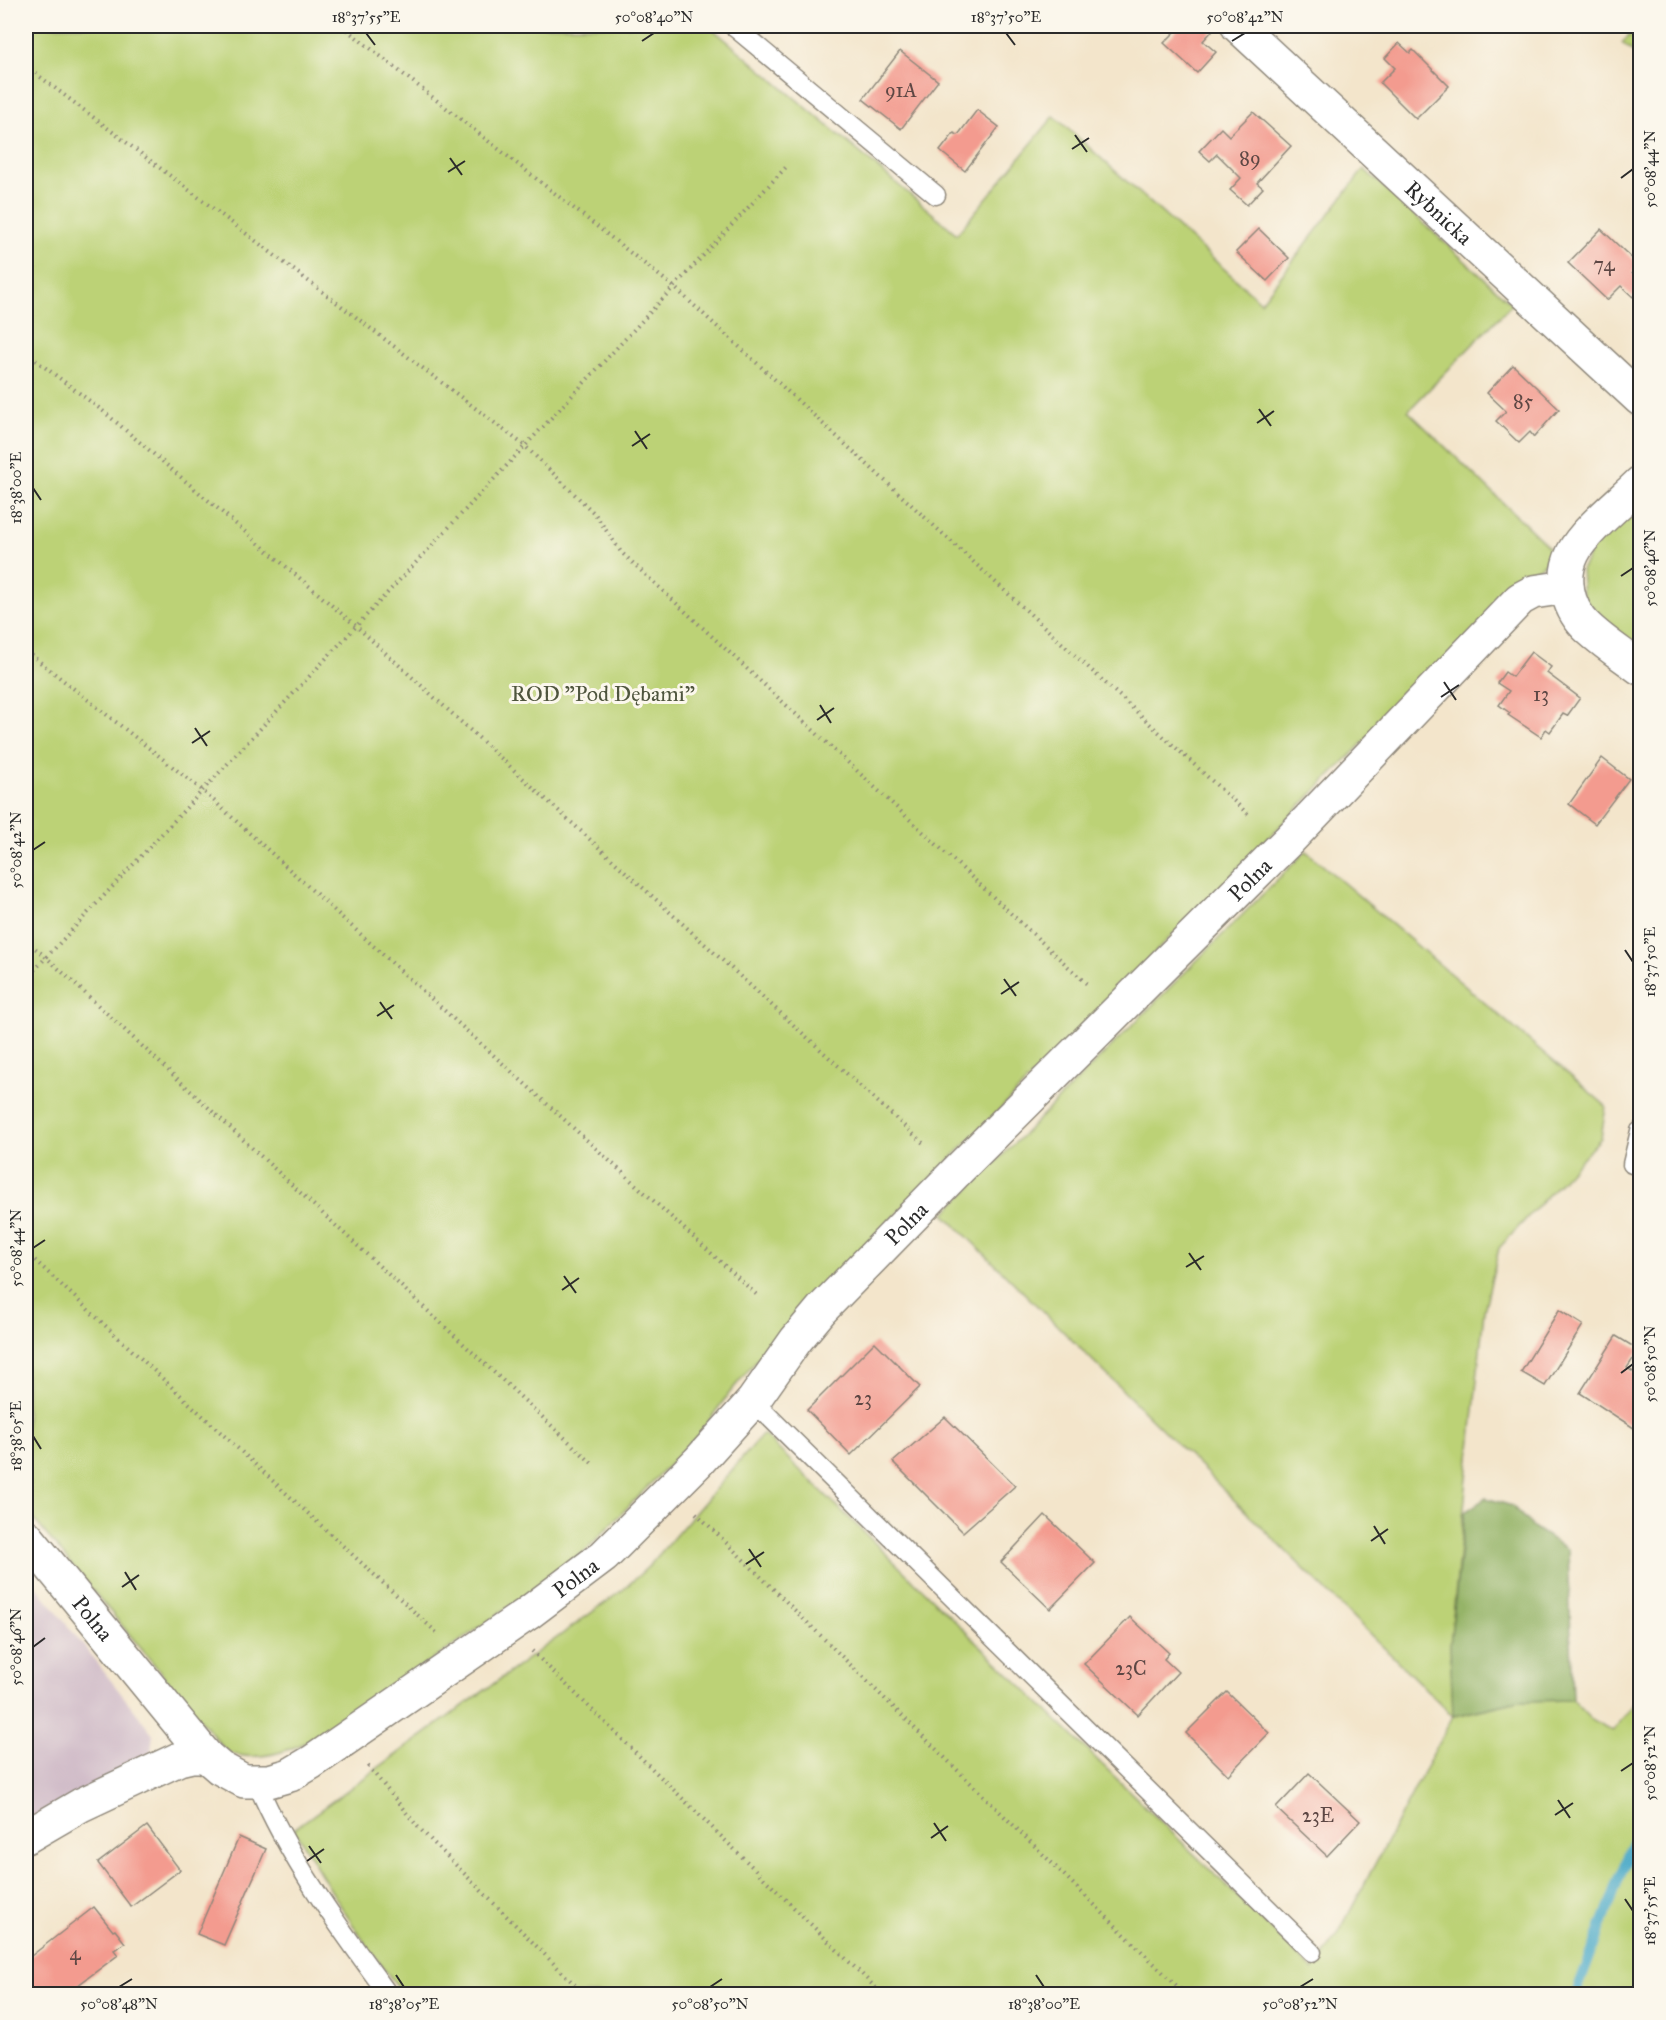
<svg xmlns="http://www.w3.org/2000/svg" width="1666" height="2020" viewBox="0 0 1666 2020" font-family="'IM FELL Great Primer',serif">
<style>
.industrial{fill:#d1bdc9}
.green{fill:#bcd276;stroke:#747e50;stroke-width:1.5}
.forest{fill:#95b467;stroke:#607049;stroke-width:1.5}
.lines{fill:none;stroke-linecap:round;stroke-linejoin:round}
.stream{stroke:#48a9c7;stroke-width:10}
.building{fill:#f39b8f}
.service-casing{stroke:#8f887b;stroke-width:21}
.minor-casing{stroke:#8f887b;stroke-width:36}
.tertiary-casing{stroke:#8f887b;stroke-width:36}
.path{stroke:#8f887b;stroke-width:4;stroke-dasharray:1.5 4.5;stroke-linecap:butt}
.service{stroke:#fff;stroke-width:18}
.minor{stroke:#fff;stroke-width:33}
.tertiary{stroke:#fff;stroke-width:33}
.ticks{fill:none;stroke:#2b2b2b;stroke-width:2}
.labels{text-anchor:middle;stroke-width:6;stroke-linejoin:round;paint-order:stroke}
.number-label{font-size:20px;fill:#5d4744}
.street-label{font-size:22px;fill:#2b2b2b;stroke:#fbf7ec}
.park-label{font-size:22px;fill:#4f553e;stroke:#fbf7ec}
.neatline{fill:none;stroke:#2b2b2b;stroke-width:2}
.ticks-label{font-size:15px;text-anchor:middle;fill:#2b2b2b}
</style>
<rect width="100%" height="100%" fill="#fbf7ec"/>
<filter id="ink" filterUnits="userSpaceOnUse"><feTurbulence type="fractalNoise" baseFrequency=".0167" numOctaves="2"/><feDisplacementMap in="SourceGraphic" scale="12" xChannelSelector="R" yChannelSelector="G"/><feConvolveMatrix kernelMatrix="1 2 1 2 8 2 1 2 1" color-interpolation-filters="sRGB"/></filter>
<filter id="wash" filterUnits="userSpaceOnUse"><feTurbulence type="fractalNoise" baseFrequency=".008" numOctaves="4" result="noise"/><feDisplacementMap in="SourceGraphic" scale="24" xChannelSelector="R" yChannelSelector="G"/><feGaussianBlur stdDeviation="1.35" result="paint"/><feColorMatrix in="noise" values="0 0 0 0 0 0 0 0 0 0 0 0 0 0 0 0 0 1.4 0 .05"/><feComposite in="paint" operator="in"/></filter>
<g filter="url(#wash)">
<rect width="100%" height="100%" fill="#f3e5cb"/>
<path class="industrial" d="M26,1573L153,1734L150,1759L26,1822Z"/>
<g class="green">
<path d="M26,26H709L957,234L1054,116L1261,302L1364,169L1512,304L1408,411L1555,553L1422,683L903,1207L770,1344L727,1396L699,1434L588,1548L561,1570L440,1655L310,1740C285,1753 254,1762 227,1752L26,1510Z"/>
<path d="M1639,26H1640V58L1622,43Z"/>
<path d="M1640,504V651L1606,627L1583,598L1581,570L1597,541Z"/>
<path d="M1306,851L1606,1106L1601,1138L1499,1248L1484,1311L1450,1645L1454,1716L1519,1701L1573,1700L1592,1720L1613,1731L1640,1696V1994H404C361,1943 328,1886 294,1829L624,1589L650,1565L763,1434L1313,1970L1337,1936L1453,1716L944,1214Z"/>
</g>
<path class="forest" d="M1486,1498L1512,1506L1533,1527L1568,1550L1573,1700L1519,1701L1453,1716L1450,1645L1465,1512Z"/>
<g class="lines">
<path class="stream" d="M1576,1994L1640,1823"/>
</g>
<g id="blocks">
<g class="building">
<path d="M1181,26H1206L1212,31L1203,41L1216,52L1197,73L1164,43Z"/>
<path d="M1399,43L1410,53L1413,50L1449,86L1416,119L1380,83L1395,68L1385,58Z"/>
<path d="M900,51L938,81L901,129L863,99Z"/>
<path d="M977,110L999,127L965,171L940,151L954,133L958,135Z"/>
<path d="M1253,112L1291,146L1257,183L1263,188L1247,205L1230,190L1241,178L1217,154L1210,161L1199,151L1221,128L1229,136Z"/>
<path d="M1259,229L1289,258L1267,281L1236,252Z"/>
<path d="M1601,229L1640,266L1632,273L1640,280V289L1633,297L1621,286L1607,300L1568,263Z"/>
<path d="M1513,365L1559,409L1534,437L1530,432L1519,443L1496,421L1506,411L1487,393Z"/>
<path d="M1531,652L1551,667L1547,673L1580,698L1567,716L1563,714L1550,732L1546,729L1541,737L1508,715L1510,713L1499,705L1509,691L1497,683L1505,672L1512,677Z"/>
<path d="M1602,758L1629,779L1595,824L1569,804Z"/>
<path d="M1559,1310L1583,1325L1545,1386L1521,1372Z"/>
<path d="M1616,1336L1639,1350L1627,1368L1640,1376V1432L1580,1393Z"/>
<path d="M875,1342L920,1387L851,1455L807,1410Z"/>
<path d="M945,1417L1015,1486L963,1532L893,1462Z"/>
<path d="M1045,1515L1095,1563L1050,1609L1001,1562Z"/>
<path d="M1130,1617L1169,1653L1164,1659L1178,1672L1138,1715L1084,1664Z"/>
<path d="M1227,1692L1269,1733L1228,1775L1186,1733Z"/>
<path d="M1309,1773L1360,1821L1327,1856L1276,1808Z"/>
<path d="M147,1826L180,1870L131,1907L98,1863Z"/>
<path d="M239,1837L266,1849L224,1945L197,1934Z"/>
<path d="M94,1907L113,1931L115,1930L125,1943L114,1950L118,1955L77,1986L83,1994H26V1948L31,1956Z"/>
</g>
</g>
</g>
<g filter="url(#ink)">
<use href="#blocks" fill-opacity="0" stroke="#8f887b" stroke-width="1.5"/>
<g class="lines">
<g class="service-casing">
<g id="service">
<path d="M733,26L936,195"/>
<path d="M1632,1164L1640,1131"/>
<path d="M753,1401L1312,1952"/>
<path d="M256,1781C289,1859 338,1926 388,1994"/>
</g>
</g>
<g class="minor-casing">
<g id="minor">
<path id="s1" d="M26,1536L206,1756"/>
<path id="s2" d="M26,1837L81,1805L179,1759L192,1756H206L220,1768L244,1781H269L290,1775L312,1762L527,1614L604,1556L698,1462L753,1401L796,1340L822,1309L960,1168L1289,840L1520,599L1533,592L1567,587"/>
</g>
</g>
<g class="tertiary-casing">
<g id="tertiary">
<path id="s3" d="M1238,26L1640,399"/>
<path d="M1640,483C1622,501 1584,531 1573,553C1561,577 1567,606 1585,625C1602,642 1622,654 1640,668"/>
</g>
</g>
<g class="path">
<path d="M342,26L674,287L1248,814"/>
<path d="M26,66L525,446L595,514L621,552L1088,985"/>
<path d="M26,353L103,411L356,626L924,1144"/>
<path d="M26,651L202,790L757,1295"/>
<path d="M26,941L46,957L594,1465"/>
<path d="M26,979L788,165"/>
<path d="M26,1252L437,1633"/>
<path d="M696,1513L1185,1994"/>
<path d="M532,1651L882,1994"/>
<path d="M368,1766L418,1827L584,1994"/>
</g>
<use href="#service" class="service"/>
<use href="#minor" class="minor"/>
<use href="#tertiary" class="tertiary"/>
</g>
</g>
<path class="ticks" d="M366,33L375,45M1006,33L1015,45M642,41L654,33M1232,41L1245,33M1075,135L1087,152M1072,149L1089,138M450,158L462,175M448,172L465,161M1621,178L1633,169M1259,409L1271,426M1257,423L1274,411M635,431L647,449M632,446L650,434M33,488L41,500M1621,576L1633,568M1444,682L1456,700M1441,697L1459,685M820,705L831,723M817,720L834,708M195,728L207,746M192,743L210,731M33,850L45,842M1625,950L1633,962M1004,979L1016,996M1001,994L1019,982M380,1002L392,1019M377,1016L394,1005M33,1248L45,1240M1189,1253L1201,1270M1186,1267L1204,1256M564,1276L576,1293M562,1290L579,1278M1621,1373L1633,1364M33,1436L41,1449M1374,1526L1385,1544M1371,1541L1388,1529M749,1549L761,1567M746,1564L764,1552M125,1572L136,1590M122,1587L139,1575M33,1647L45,1638M1621,1771L1633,1763M1558,1800L1570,1818M1555,1815L1573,1803M934,1823L946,1841M931,1838L948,1826M309,1846L321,1863M307,1861L324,1849M1625,1899L1633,1911M396,1975L404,1987M1036,1975L1044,1987M119,1987L132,1979M710,1987L722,1979M1300,1987L1313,1979"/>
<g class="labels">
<g class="number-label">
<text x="901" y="97">91A</text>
<text x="1250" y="165">89</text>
<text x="1604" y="271">74</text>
<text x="1523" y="408">85</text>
<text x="1541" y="701">13</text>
<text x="863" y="1405">23</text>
<text x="1131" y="1675">23C</text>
<text x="1318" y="1822">23E</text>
<text x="75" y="1960">4</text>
</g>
<g class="street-label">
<text dy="8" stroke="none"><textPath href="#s3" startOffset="274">Rybnicka</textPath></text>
<text dy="8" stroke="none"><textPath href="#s2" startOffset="1611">Polna</textPath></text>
<text dy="8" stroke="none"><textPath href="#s2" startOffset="1125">Polna</textPath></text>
<text dy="8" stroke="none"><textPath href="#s2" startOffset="639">Polna</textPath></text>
<text dy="8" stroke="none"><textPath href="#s1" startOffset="106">Polna</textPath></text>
</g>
<g class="park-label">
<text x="603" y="701">ROD "Pod Dębami"</text>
</g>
</g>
<rect width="1666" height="2020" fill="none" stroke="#fbf7ec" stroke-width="66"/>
<rect x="33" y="33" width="1600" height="1954" class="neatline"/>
<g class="ticks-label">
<text x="366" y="22">18°37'55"E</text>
<text x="654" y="22">50°08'40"N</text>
<text x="1006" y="22">18°37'50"E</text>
<text x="1245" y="22">50°08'42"N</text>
<text transform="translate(1650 169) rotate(-90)" y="5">50°08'44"N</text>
<text transform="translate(16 488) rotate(-90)" y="5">18°38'00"E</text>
<text transform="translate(1650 568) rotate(-90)" y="5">50°08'46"N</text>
<text transform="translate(16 850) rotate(-90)" y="5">50°08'42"N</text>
<text transform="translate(1650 962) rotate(-90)" y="5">18°37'50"E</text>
<text transform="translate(16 1248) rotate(-90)" y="5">50°08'44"N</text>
<text transform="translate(1650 1364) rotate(-90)" y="5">50°08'50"N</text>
<text transform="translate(16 1436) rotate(-90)" y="5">18°38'05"E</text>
<text transform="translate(16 1647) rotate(-90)" y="5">50°08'46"N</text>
<text transform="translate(1650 1763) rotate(-90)" y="5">50°08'52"N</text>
<text transform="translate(1650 1911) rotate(-90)" y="5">18°37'55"E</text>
<text x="119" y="2009">50°08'48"N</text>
<text x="404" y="2009">18°38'05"E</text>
<text x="710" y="2009">50°08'50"N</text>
<text x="1044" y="2009">18°38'00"E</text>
<text x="1300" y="2009">50°08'52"N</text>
</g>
</svg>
